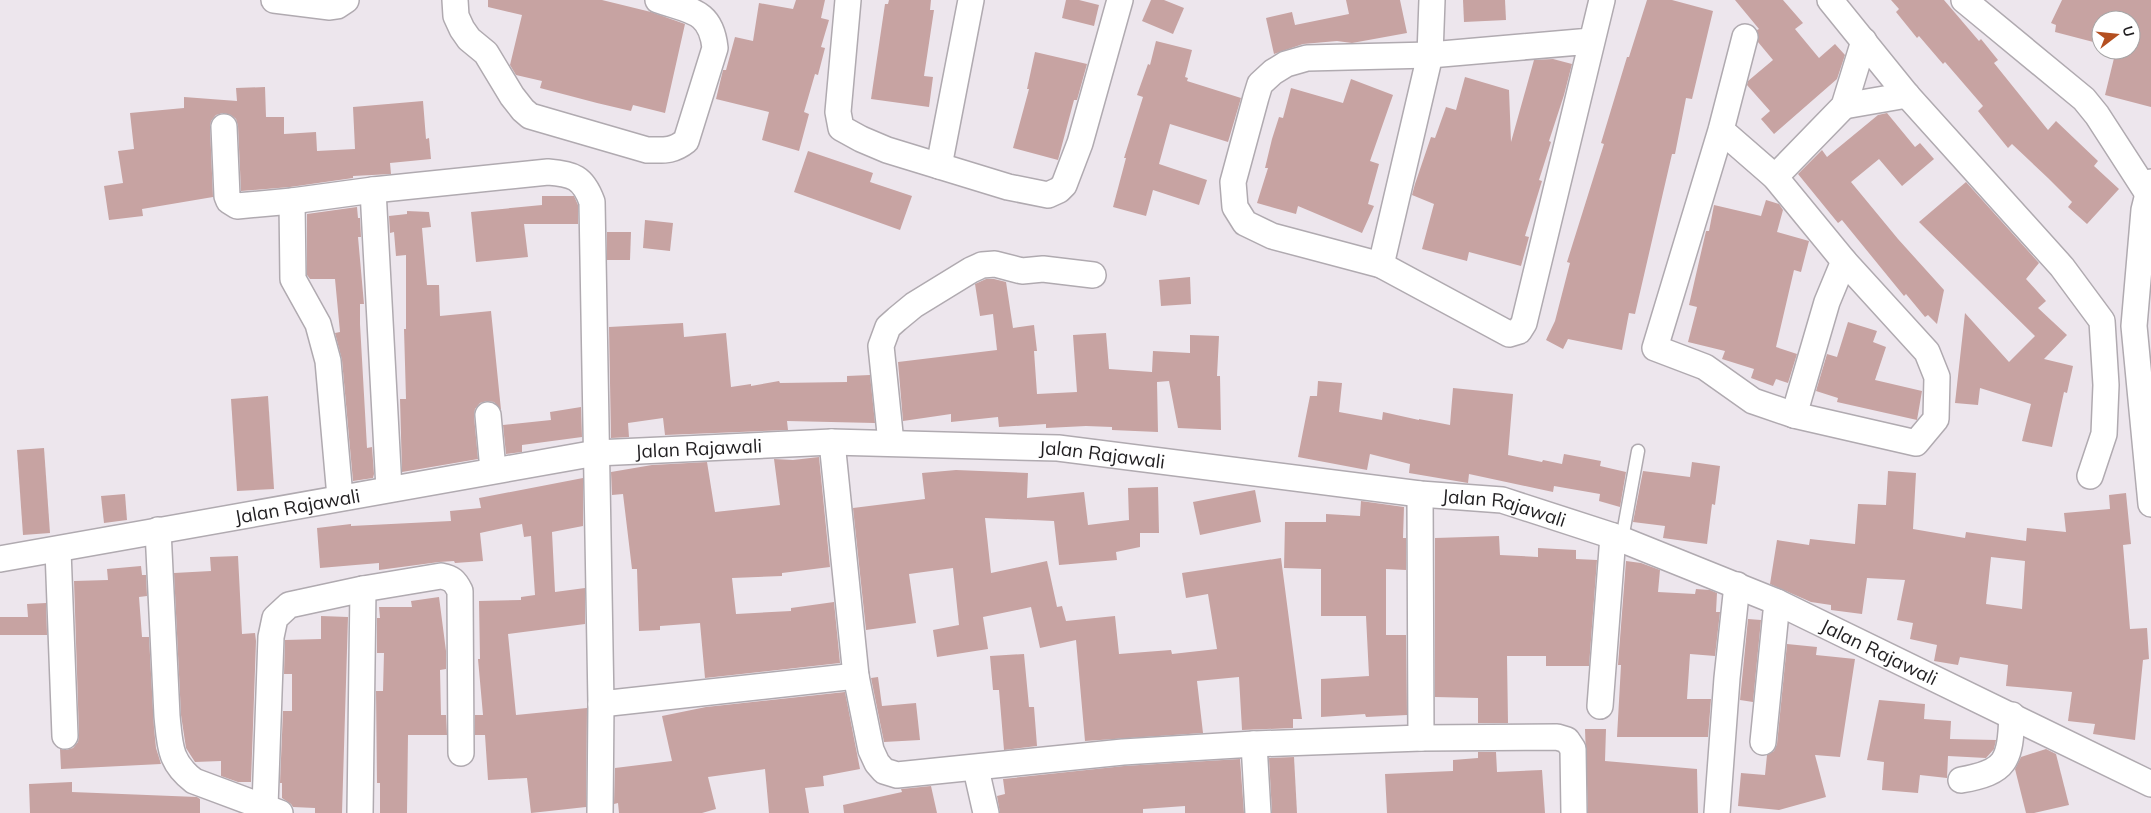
<svg xmlns="http://www.w3.org/2000/svg" width="2151" height="813" viewBox="0 0 2151 813" font-family="Mulish,sans-serif">
<style>
.building{fill:#c7a3a2;fill-rule:evenodd}
.lines{fill:none;stroke-linecap:round;stroke-linejoin:round}
.service-casing{stroke:#b0aab0;stroke-width:15}
.minor-casing{stroke:#b0aab0;stroke-width:28}
.service{stroke:#fff;stroke-width:12}
.minor{stroke:#fff;stroke-width:25}
.labels{text-anchor:middle;stroke-width:4;stroke-linejoin:round;paint-order:stroke}
.street-label{font-size:19px;fill:#211f21;stroke:#fff}
</style>
<rect width="100%" height="100%" fill="#ede6ed"/>
<g class="building">
<path d="M488,0H602L651,12L685,24L665,113L633,105L631,111L597,103L540,88L542,81L516,75L510,65L522,15L488,7Z"/>
<path d="M796,0H825L821,18L829,20L821,47L825,48L818,75L815,74L804,112L809,114L799,151L762,140L769,112L716,99L723,70H726L735,37L753,41L759,3L793,9Z"/>
<path d="M889,0H931L930,10H934L924,76L933,77L929,107L871,99L885,4H888Z"/>
<path d="M1066,0H1079L1099,5L1094,26L1062,18Z"/>
<path d="M1151,0H1164L1184,8L1173,34L1142,21Z"/>
<path d="M1346,0H1400L1407,33L1352,43L1337,41L1303,44L1274,54L1266,18L1292,12L1295,25L1349,14Z"/>
<path d="M1463,0H1505L1506,20L1464,22Z"/>
<path d="M1647,0H1672L1713,11L1692,99L1686,98L1675,154H1672L1635,314L1629,313L1622,350L1568,339L1563,349L1546,340L1555,321L1570,263L1567,262L1604,144L1601,143L1627,57H1629Z"/>
<path d="M1735,0H1783L1803,23L1795,29L1819,58L1835,44L1845,55L1837,79L1774,134L1761,119L1770,111L1747,85L1748,81L1773,60L1758,42L1757,30L1759,29Z"/>
<path d="M1891,0H1944L1979,41L1981,39L1998,60L1994,63L2048,130L2056,121L2098,161L2094,166L2119,189L2087,224L2068,207L2072,202L2048,178L2012,144L2008,148L1978,111L1983,106L1945,62L1943,64L1919,36L1917,38L1896,12L1899,9Z"/>
<path d="M2062,0H2151V107L2105,95L2116,50H2131V20H2101V44L2055,32L2056,25L2051,23Z"/>
<path d="M1156,41L1192,50L1185,77L1188,78L1187,81L1241,98L1228,142L1170,124L1159,164L1207,180L1199,205L1153,190L1146,216L1113,207L1126,158H1124L1143,97L1137,95L1148,64L1150,65Z"/>
<path d="M1035,52L1087,64L1077,100H1074L1058,160L1013,148L1029,89H1027Z"/>
<path d="M1553,59L1572,64L1564,95L1549,141L1551,142L1539,180L1542,181L1525,236L1529,237L1521,266L1469,252L1467,261L1422,249L1434,204L1412,195L1415,184L1431,137L1435,138L1446,107L1456,110L1465,77L1509,90L1511,142L1534,60Z"/>
<path d="M1351,79L1393,95L1370,161L1379,164L1368,204L1374,206L1362,233L1298,206L1296,214L1257,203L1268,168H1265L1272,139L1279,117L1283,118L1291,88L1343,103Z"/>
<path d="M265,87L266,117H284V134L316,132L317,151L355,149L353,107L423,101L426,139L429,138L431,159L390,163L391,174L353,176V178L290,187L241,191L238,126L236,119L231,115L223,113L216,115L211,121L210,127L213,197L142,209L143,216L109,220L104,186L123,183L118,151L134,149L130,113L184,108V97L237,101L236,88Z"/>
<path d="M1887,113L1915,147L1920,143L1934,159L1902,186L1879,159L1851,182L1898,239L1944,290L1937,324L1928,315L1925,317L1906,294L1904,296L1842,220L1838,223L1798,174L1822,150L1827,157L1878,115Z"/>
<path d="M808,151L873,173L870,182L912,196L900,230L794,192Z"/>
<path d="M1966,182L2039,263L2026,279L2046,301L2038,308L2067,335L2044,359L2073,366L2067,393L2064,392L2052,447L2022,441L2031,404L1980,388L1978,405L1955,403L1965,313L2009,362L2035,336L1919,222Z"/>
<path d="M542,196H574L578,205V224H524L528,257L476,262L471,212L542,205Z"/>
<path d="M1766,200L1779,204L1783,210L1777,232L1809,241L1801,272L1794,270L1776,347L1797,354L1788,383L1776,379L1773,386L1751,378L1754,369L1722,359L1725,351L1688,342L1697,307L1689,305L1706,231H1709L1714,205L1761,216Z"/>
<path d="M357,207L358,218H360L361,237H358L364,304H360V324L367,448L372,447L374,474L373,478L353,481L342,360L335,333L340,332L335,279H310L307,275V214Z"/>
<path d="M407,211L429,212L431,227L422,228L427,285H439L440,316L491,311L501,410L494,402L487,401L480,403L475,409L474,416L478,459L402,472L400,399H406L404,329H406V255L396,256L394,232L390,233L389,216L407,214Z"/>
<path d="M645,220L673,223L670,251L643,248Z"/>
<path d="M607,232H631L630,260H607Z"/>
<path d="M1190,277L1191,304L1161,306L1159,280Z"/>
<path d="M986,279H994L1006,282L1013,328L1034,325L1037,351H1034L1037,394L1077,392L1073,335L1106,333L1109,369L1152,372L1153,351L1190,353V335L1219,336L1217,376H1220L1221,430L1178,428L1169,381L1157,382L1158,432L1112,430V427L1086,426L1046,428V424L999,427L998,417L951,422V414L903,421L898,362L997,350L993,314L980,316L975,284Z"/>
<path d="M1848,322L1877,331L1873,342L1886,347L1875,380L1922,391L1917,420L1837,402L1838,398L1816,391L1827,354L1837,357Z"/>
<path d="M683,323L684,337L726,333L731,387L751,384V386L779,381L780,383L847,382V376L870,375L875,423L787,421L788,430L665,435L663,418L628,423L629,437L611,438L609,327Z"/>
<path d="M1318,381L1342,383L1339,412L1382,420L1383,412L1419,420V419L1450,425L1453,388L1513,394L1508,455L1542,462L1543,460L1562,464L1564,454L1601,461L1600,466L1626,472L1620,507L1599,501L1600,494L1554,486L1553,492L1469,474L1468,483L1409,473L1410,464L1370,454L1367,470L1298,457L1310,396H1317Z"/>
<path d="M268,396L274,489L237,491L231,399Z"/>
<path d="M581,407L582,437L522,445V452L506,454L503,425L551,420L550,412Z"/>
<path d="M44,448L50,533L23,535L17,450Z"/>
<path d="M819,457L830,567L782,573V576L732,578L736,614L791,611V608L834,602L840,663L705,678L700,623L660,626V630L639,631L637,569H632L623,494L612,495L611,472L652,465L707,462L715,512L780,505L774,459L793,460Z"/>
<path d="M1692,462L1720,466L1715,505L1712,504L1707,544L1663,538L1665,526L1633,522L1643,471L1690,477Z"/>
<path d="M956,470L1028,473L1027,498L1084,492L1088,525L1129,520L1128,488L1158,487L1159,533H1140V547L1116,552L1117,560L1059,565L1054,521L985,518L991,573L1047,561L1057,607L1062,606L1066,621L1115,616L1119,654L1171,650L1172,654L1217,649L1208,594L1186,598L1182,573L1281,558L1302,719H1293V728L1242,730L1239,677L1197,681L1203,733L1085,741L1076,640L1040,648L1031,607L983,617L988,649L937,657L933,630L959,625L953,568L909,574L916,623L866,630L853,508L925,499L922,473Z"/>
<path d="M1888,471L1916,473L1913,529L1965,538L1966,532L2026,541L2027,528L2066,532L2064,513L2110,509L2109,495L2126,493L2131,544L2123,545L2130,629L2147,628L2149,659L2143,660L2135,740L2093,734L2095,724L2068,721L2072,692L2006,686L2008,665L1960,657L1958,665L1934,661L1937,645L1910,639L1913,623L1897,620L1905,580L1867,578L1862,614L1831,610V605L1811,602L1770,584L1777,540L1809,545L1810,539L1855,544L1858,504L1886,505ZM1991,557L2025,561L2022,609L1986,604Z"/>
<path d="M583,478V526L552,532L555,592L585,588V624L508,634L516,715L587,708L586,807L531,813L527,778L488,780L485,735H475V715H483L478,659H480L479,601L521,600V597L535,595L531,536L524,537L522,524L480,533L483,561L455,563L454,561L439,562L379,570V563L320,568L317,528L351,524V526L451,521L450,511L481,508L479,498Z"/>
<path d="M1255,490L1261,522L1200,535L1193,502Z"/>
<path d="M125,494L127,520L104,523L101,496Z"/>
<path d="M1361,501L1404,507L1403,538H1406V570L1386,569V635H1406L1407,715L1366,717L1365,714L1321,717V679L1369,676L1366,616H1321V569L1284,568L1285,522H1326V514L1360,516Z"/>
<path d="M1499,536L1500,555L1538,557V548L1576,550V559L1597,560L1589,666H1546V656H1507L1508,723H1478V698L1435,697V538Z"/>
<path d="M238,556L242,634L255,633L256,641L251,782H238L221,776V761L195,762L186,748L181,715L174,573L211,571L210,557Z"/>
<path d="M1626,561L1641,563L1660,570L1658,592L1695,594L1696,589L1710,590L1717,593L1716,612H1720L1715,656L1690,654L1687,699H1711L1708,737H1617L1621,665H1618Z"/>
<path d="M141,566L142,575H146L147,596L139,597L142,637H149L154,728L156,748L161,764L61,769L60,749L66,750L73,748L78,742L79,735L74,581L108,580L107,569Z"/>
<path d="M439,597L446,651V669L440,670L441,715H446L447,735H408L407,813H380V783H377L376,691H383L384,653H377V618H380L379,607H412L411,601Z"/>
<path d="M46,603L47,635H0V617H28L27,604Z"/>
<path d="M321,616L348,617L342,813H315V808L293,807L291,804L282,798V783H280L283,711H292V674H284L285,640L321,639Z"/>
<path d="M1748,619L1761,620L1753,702L1740,700Z"/>
<path d="M1787,644L1817,647L1816,655L1855,659L1840,757L1815,755L1826,797L1779,810L1738,806L1741,773L1765,775L1767,755L1774,751L1777,744Z"/>
<path d="M1024,654L1029,707H1034L1037,746L1004,750L999,690H993L990,656Z"/>
<path d="M878,677L882,706L916,703L920,740L884,742L871,678Z"/>
<path d="M845,692L860,769L823,776L824,786L805,788L809,813H769L765,769L708,777L716,809L702,813H619L618,803L614,804L615,768L672,761L662,716L706,707Z"/>
<path d="M1879,700L1925,704L1924,719L1951,721L1950,739L1996,740L1994,749L1986,758L1948,756L1947,778L1920,775L1918,793L1882,790L1884,762L1867,760Z"/>
<path d="M1585,729H1606L1605,761L1697,769L1698,813H1588Z"/>
<path d="M2046,749L2056,754L2069,805L2034,813H2026L2015,769L2021,757Z"/>
<path d="M1478,752H1496L1497,772L1542,770L1545,813H1387L1385,774L1453,771V760L1478,758Z"/>
<path d="M1294,757L1297,813H1272L1269,758Z"/>
<path d="M1240,759L1244,813H1185V806L1143,809V813H1000L997,796L1005,794L1003,779L1124,766Z"/>
<path d="M72,782V792L197,797L200,799V813H30L29,784Z"/>
<path d="M931,786L937,813H844L843,805L902,792L901,789Z"/>
</g>
<g class="lines">
<g class="service-casing">
<path id="service" d="M1622,539L1638,451"/>
</g>
<g class="minor-casing">
<g id="minor">
<path d="M274,0L330,7L337,6L346,0"/>
<path d="M455,0L456,16L462,29L469,39L486,53L512,96L523,110L530,116L647,150C663,150 672,152 686,141L715,48C711,10 690,11 658,0"/>
<path d="M848,0L838,112L841,128L861,139L887,150L1008,187L1048,195L1059,190L1064,185L1080,143L1120,0"/>
<path d="M1830,0L1907,95L2062,267L2102,321L2106,385L2104,434L2090,476"/>
<path d="M1964,0L2084,99L2097,115L2148,194H2151"/>
<path d="M1591,41L1430,55L1307,58L1286,64L1273,72L1260,84L1256,97L1233,182L1235,207L1245,223L1272,236L1381,265L1509,334L1519,331L1524,323L1602,0"/>
<path d="M1844,106L1907,95"/>
<path d="M224,127L227,196L229,201L237,206L292,201L373,190L548,172C573,174 583,177 592,202L601,704L600,813"/>
<path d="M1721,130L1775,177L1844,261L1927,352L1937,377L1936,419L1916,443L1794,415L1753,401L1705,367L1655,348L1721,130L1745,37"/>
<path d="M939,166L971,0"/>
<path d="M1775,177L1844,106L1864,41"/>
<path d="M2151,182L2144,210L2134,326L2151,504"/>
<path d="M373,190L389,489"/>
<path d="M292,201L293,279L318,324L328,361L340,497"/>
<path d="M1381,265L1430,55L1432,0"/>
<path d="M488,415L493,470"/>
<path d="M1794,415L1827,302L1844,261"/>
<path d="M832,442L856,676L871,750L877,763L884,771L897,775L1123,752L1254,744L1421,738L1420,494"/>
<path d="M891,443L881,346L888,327L897,319L914,305L971,270L982,265L995,264L1022,271L1043,269L1093,275"/>
<path d="M158,530L167,716C170,745 169,762 194,781L280,813"/>
<path d="M58,550L65,736"/>
<path id="s1" d="M0,559L596,453L832,442L1058,448L1420,494L1502,500L1613,536L1777,602L2151,784"/>
<path d="M601,704L856,676"/>
<path d="M1600,706L1613,536"/>
<path d="M1421,738L1557,737L1567,740L1573,749L1574,813"/>
<path d="M1763,742L1777,602"/>
<path d="M1254,744L1258,813"/>
<path d="M976,769L986,813"/>
<path d="M1961,780C2007,772 2010,761 2012,715"/>
<path d="M265,806L271,637L275,618L289,605L363,589L441,576C452,578 455,581 460,591L461,753"/>
<path d="M360,813L363,589"/>
<path d="M1717,813L1727,678L1737,585"/>
</g>
</g>
<use href="#service" class="service"/>
<use href="#minor" class="minor"/>
</g>
<g class="labels">
<g class="street-label">
<text dy="7" stroke="none"><textPath href="#s1" startOffset="708">Jalan Rajawali</textPath></text>
<text dy="7" stroke="none"><textPath href="#s1" startOffset="1112">Jalan Rajawali</textPath></text>
<text dy="7" stroke="none"><textPath href="#s1" startOffset="302">Jalan Rajawali</textPath></text>
<text dy="7" stroke="none"><textPath href="#s1" startOffset="1518">Jalan Rajawali</textPath></text>
<text dy="7" stroke="none"><textPath href="#s1" startOffset="1922">Jalan Rajawali</textPath></text>
</g>
</g>
<g transform="translate(2116 35) rotate(74)"><circle r="24" fill="#ffffff" stroke="#a6a5a6"/>
<path d="M0-4L9 19L0 12L-9 19Z" fill="#b44f20"/>
<text y="-8" font-size="14" font-weight="bold" text-anchor="middle" fill="#211f21">U</text>
</g>
</svg>
